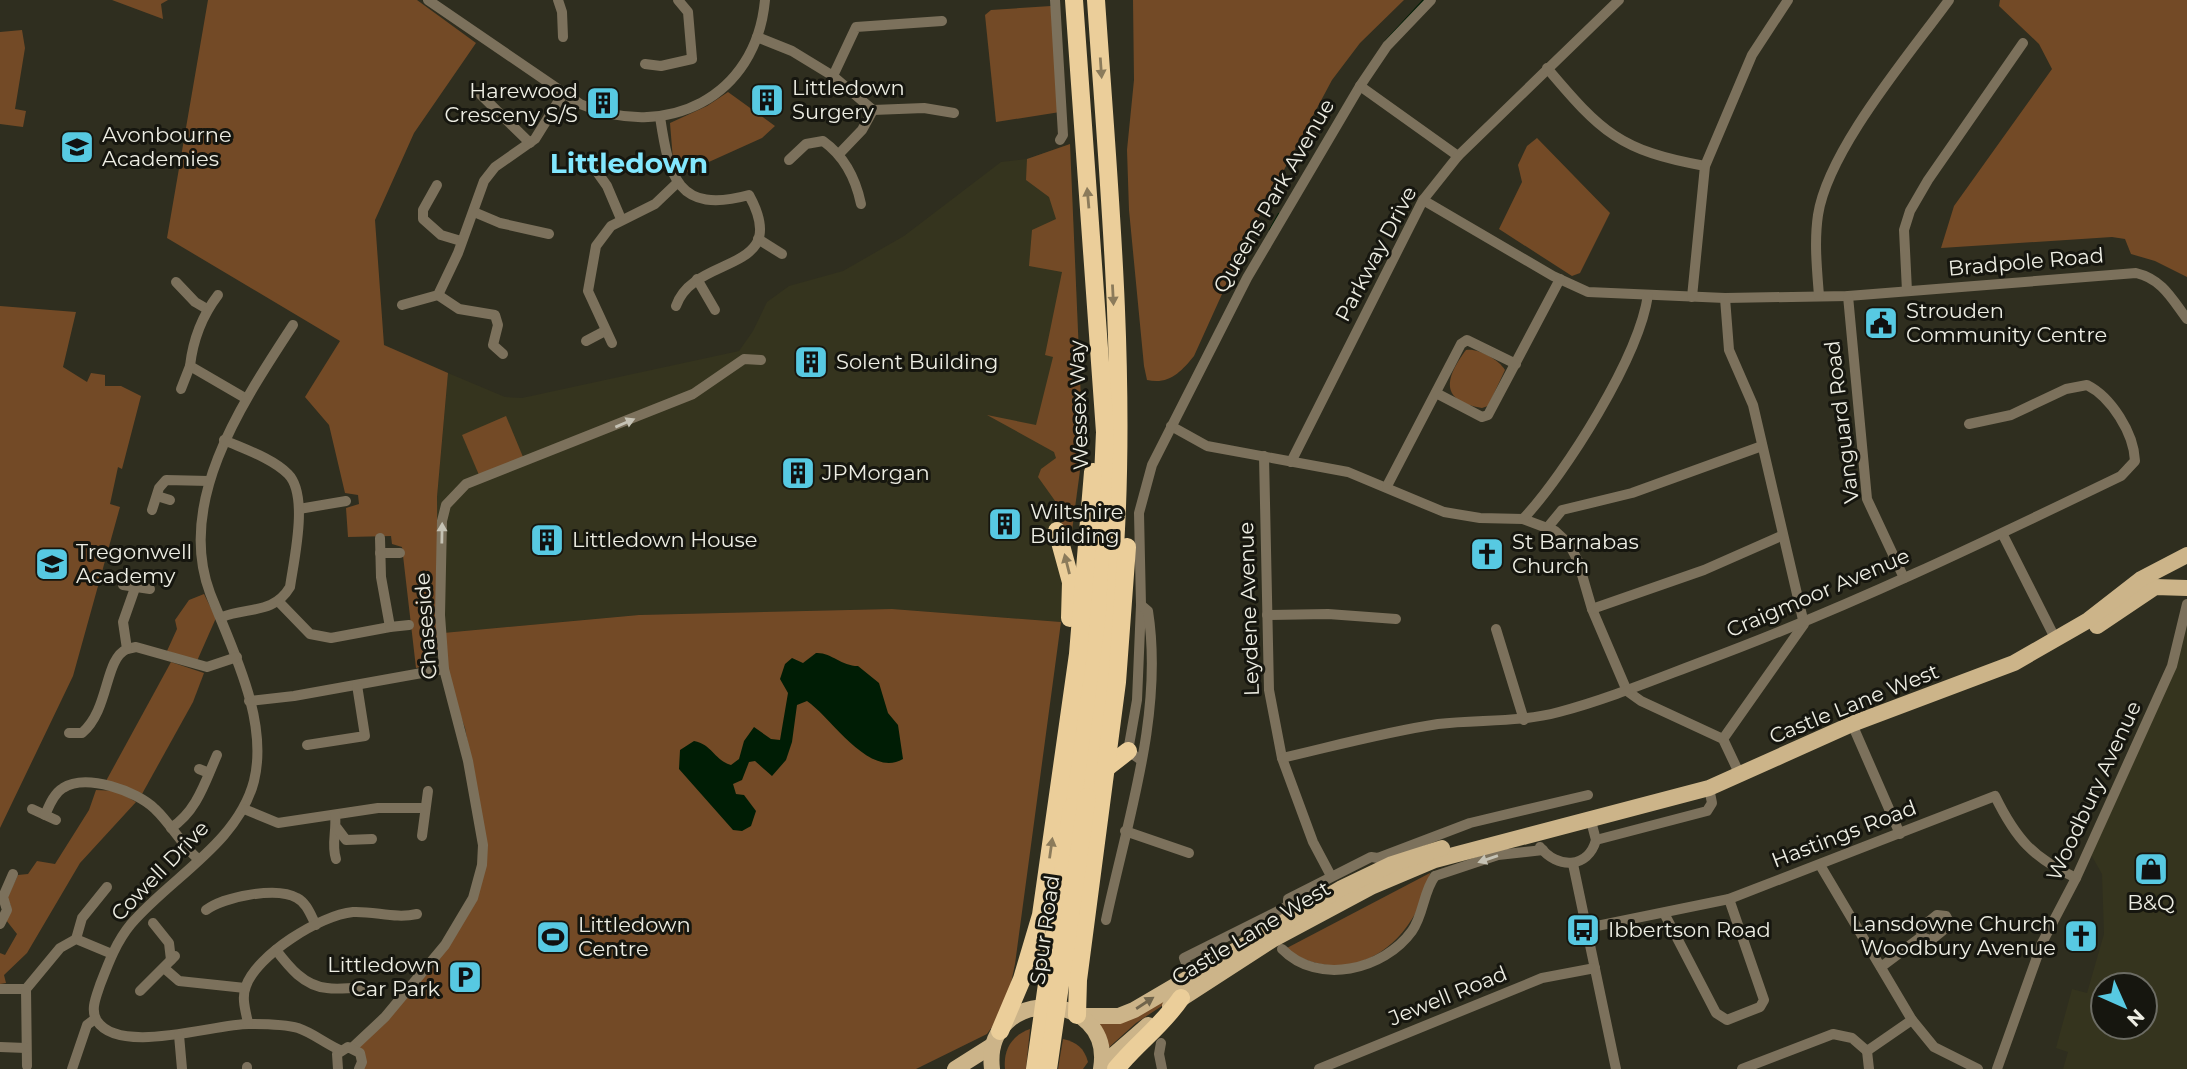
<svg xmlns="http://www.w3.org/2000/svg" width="2187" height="1069" viewBox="0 0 2187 1069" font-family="Montserrat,sans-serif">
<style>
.built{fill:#35341e;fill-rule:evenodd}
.green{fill:#734a26}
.water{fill:#001d05}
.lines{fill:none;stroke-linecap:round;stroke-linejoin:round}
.stream{stroke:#001d05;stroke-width:2.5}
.street{stroke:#7c715c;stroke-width:10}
.primary{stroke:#ccb489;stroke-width:16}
.highway{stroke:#ebce9a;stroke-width:18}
.highway-bridge{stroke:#ebce9a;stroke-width:18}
.oneway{fill:#8b7b5b}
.oneway2{fill:#c5c2b4}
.oneway3{fill:#71654c}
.labels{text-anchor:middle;stroke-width:6;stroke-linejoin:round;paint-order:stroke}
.poi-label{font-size:21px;fill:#edede3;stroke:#16160f;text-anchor:start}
.street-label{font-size:21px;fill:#edede3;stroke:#16160f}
.district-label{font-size:28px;font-weight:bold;fill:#82e7fe;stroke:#16160f}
</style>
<rect width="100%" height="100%" fill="#2f2e1f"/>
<g class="built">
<path d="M1070,144L1083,448L1061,622L892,609L639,615L443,633L435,583L437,497L448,373L505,397L522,398L739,351L753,331L767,302L789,286L843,271L904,236L1001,162L1027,159Z"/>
<path d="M2187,609V1069H2063L2068,1052L2056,1048L2072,989L2087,993L2104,934L2102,874L2089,851L2172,666ZM2103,985H2145V1027H2103Z"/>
</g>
<g class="green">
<path d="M112,0H168L161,4L163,19Z"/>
<path d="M208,0H417L476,43L414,133L375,220L384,345L448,373L437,497L438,649L425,651L426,666L416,668L402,547L392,544L391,536L348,537L346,508L359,504L358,495L345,493L329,425L305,397L340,341L167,238Z"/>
<path d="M1133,0H1404L1360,43L1332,80L1246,241L1194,356C1181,372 1169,385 1147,380L1144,366L1129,210L1127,150L1134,80Z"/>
<path d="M2000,0H2187V277L2155,261L2131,254L2125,239L2112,237L1941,248L1954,206L2052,69L2039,44L1999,6Z"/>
<path d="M1051,6L1060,112L996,122L985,15L991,10Z"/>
<path d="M22,30L25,48L15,109L26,111L23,127L0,124V32Z"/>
<path d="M728,92L775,126L762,138L680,175L673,160L670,123L707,106Z"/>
<path d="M1537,138L1610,213L1580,273L1572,276L1499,229L1522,182L1518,165L1527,146Z"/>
<path d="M1070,144L1083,448L1072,530L1065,528L1059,519L1058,505L1038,477L1041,469L1056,458L1054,452L987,415L1036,425L1053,357L1045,355L1062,272L1029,266L1032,230L1056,219L1049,197L1026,180L1027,159Z"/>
<path d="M0,306L76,312L63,367L87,382L91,373L105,375V386H121L141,396L122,469L118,467L110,504L120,507L73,676L0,828Z"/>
<path d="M1466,350C1478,348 1498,359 1505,370L1488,406L1482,408C1439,401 1445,378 1466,350Z"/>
<path d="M506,416L523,457L479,475L462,435Z"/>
<path d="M204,594L216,618L197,661L167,651L177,629L175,620L189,600Z"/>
<path d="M892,609L1061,622L1015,964L1006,1007L987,1034L916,1069H359L355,1049L477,899L484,828L465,728L444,669L443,633L639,615Z"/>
<path d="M171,662L204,673L193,702L142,794L106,781Z"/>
<path d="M96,790L117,791L136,802L80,863L27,953L4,975L6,983L0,984V953L5,955L17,934L6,920L11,906L7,898L18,875L28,874L37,861L55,864L89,810Z"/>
<path d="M1430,873C1430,882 1425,890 1422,899C1399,957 1341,986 1285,949Z"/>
<path d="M1180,994L1136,1023L1106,1050L1092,1019Z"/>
<path d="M1030,1029L1026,1069H1005C1003,1050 1012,1035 1030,1029Z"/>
<path d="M1063,1039C1077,1042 1084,1048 1088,1062L1083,1069H1058Z"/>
</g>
<path class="water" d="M816,653C831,652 841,666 858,666L879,683L888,713L898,725L903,759C869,779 831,717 807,701L797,705L792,742L786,760L772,776L755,761L749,762L742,780L733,784L736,794L744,795L756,811L751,826L742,831L733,830L679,769L680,750L694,741C713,745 714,760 731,765L739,759L744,741L754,727L771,739L780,740L788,693L780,679L785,664L792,658L803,663Z"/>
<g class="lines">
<g class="stream">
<path d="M1386,41L1424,0"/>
<path d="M1270,230L1279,214"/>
</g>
<g class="street">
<path d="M428,0L580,104C666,141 756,98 765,0"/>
<path d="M558,0L562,12L563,37"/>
<path d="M1055,0L1063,135L1060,140"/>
<path d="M757,37L792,51L833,76L873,110L924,108L954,113"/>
<path d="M645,64L661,66L692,59L688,12L678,0"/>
<path d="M1547,68C1601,132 1620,151 1705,166"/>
<path d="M833,76L856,27L942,21"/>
<path d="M1360,86L1458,156"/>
<path d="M481,95L530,143"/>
<path d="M660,117C669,176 677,215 749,195C793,275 694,253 676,306"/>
<path d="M839,154L862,130L873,110"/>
<path d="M789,160L806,144L823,141C844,156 856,180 861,204"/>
<path d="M595,169L607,186L621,219"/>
<path d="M437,185L423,210V219L441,235L461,241"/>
<path d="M1423,200L1553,276L1588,292L1725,298L1848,296L2136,273C2162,279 2172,299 2187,319"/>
<path d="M474,212L500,223L549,234"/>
<path d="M758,239L782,254"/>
<path d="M697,279L715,310"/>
<path d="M176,282L195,302L207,309"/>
<path d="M1907,291L1904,230L1910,211L1928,180L2023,43"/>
<path d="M218,295C202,316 193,339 190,366L245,398"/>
<path d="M438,295L459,309L495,315L498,325L493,345L503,354"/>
<path d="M1819,296C1817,269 1814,242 1818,215C1828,150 1909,55 1949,0"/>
<path d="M1848,296L1867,499L1904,578"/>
<path d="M1692,297L1705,166L1752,55L1788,0"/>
<path d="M402,305L438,295L458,253L484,181L495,167L535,139L563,94"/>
<path d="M293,325C245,399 175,500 210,593C232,649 269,720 254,781C238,843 170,878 131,924C116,942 108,964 100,985C96,997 90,1010 97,1021C120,1056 217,1023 250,1024C265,1024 284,1024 298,1028C313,1033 326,1044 340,1050"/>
<path d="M586,341L605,331"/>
<path d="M612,343L588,291L596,246L611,226L655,204L677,183"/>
<path d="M181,389L190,366"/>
<path d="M1436,393L1482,417L1488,415L1560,279"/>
<path d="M1171,426L1207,446L1348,472L1444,512L1480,518L1523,519L1555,531L1569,544L1578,561L1592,609L1627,691L1641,701L1723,739L1740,775"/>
<path d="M1264,456L1269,690L1282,758L1313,842L1331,876"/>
<path d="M1291,462L1423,200L1458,156L1619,0"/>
<path d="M1387,486L1461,344L1467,340L1516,364"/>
<path d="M157,496L170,500"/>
<path d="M299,509L346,501"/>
<path d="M152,510L159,488L166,480L209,481"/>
<path d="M1523,519C1566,473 1639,357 1648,295"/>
<path d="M1548,527L1562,510L1632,493L1762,446"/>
<path d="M2003,535L2055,638"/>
<path d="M380,553H400"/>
<path d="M123,585L150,589"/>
<path d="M279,602L310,634L331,638L390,627L381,577L380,538"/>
<path d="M1592,609L1704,570L1781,536"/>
<path d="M1267,615L1328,614L1396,619"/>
<path d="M222,617C248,607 274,614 290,587C294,559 309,495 288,474C272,458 244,449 224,440"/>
<path d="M390,627L409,625"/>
<path d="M1496,629L1524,720"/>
<path d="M127,649L136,647L207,667L237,657"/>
<path d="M249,701L294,696L444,669"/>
<path d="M1852,724L1900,834"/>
<path d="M69,733H82C110,709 104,659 127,649L123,622L135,588"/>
<path d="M1723,739L1804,624L1753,405L1729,350L1725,298"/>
<path d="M307,745L365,736L357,685"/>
<path d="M1282,758C1334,746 1385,732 1438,724C1478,719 1519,723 1559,712C1608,699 1656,679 1704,661C1847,608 1984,542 2121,476L2135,461C2134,433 2111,397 2087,385L2066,389L2011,415L1969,424"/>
<path d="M1141,760L1128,751L1137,700L1141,605L1139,513L1152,465L1247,278L1360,86L1387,46L1431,0"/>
<path d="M199,769L209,773"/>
<path d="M32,809L56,820"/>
<path d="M244,809L278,823L378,808H425"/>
<path d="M45,815C49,806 54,793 63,788C86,773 137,791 155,809C171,824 181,844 198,859"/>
<path d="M335,815C337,831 331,844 336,859"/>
<path d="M171,828C197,811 205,782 217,755"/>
<path d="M337,828L346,840L372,839"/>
<path d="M1125,831L1189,853"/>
<path d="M422,836L428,791"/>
<path d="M1596,840L1707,811L1712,803L1709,788"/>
<path d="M1540,847C1557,869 1588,869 1596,840L1591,821"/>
<path d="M1573,864L1616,1069"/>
<path d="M1820,865L1912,1020L1934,1047L1978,1069"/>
<path d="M1435,876L1498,855L1543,850"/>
<path d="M206,910C223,897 277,886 297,898C307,903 311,916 316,925"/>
<path d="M1664,913L1716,1013L1727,1020L1760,1007L1764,1000L1729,899"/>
<path d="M1106,920C1127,821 1164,713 1148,611L1141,605"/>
<path d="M153,923L169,943L171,960"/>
<path d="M0,924L7,910L3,897L13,874"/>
<path d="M1587,928L1729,899L1995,796C2016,839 2033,858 2076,878"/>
<path d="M76,939L82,918L107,887"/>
<path d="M1282,949C1318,986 1384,970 1412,931C1424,914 1423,892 1435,876"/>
<path d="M276,950C289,967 304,986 327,988C340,990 352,987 365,988"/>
<path d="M1881,967L1921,937L1931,940L1947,927L1949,922L1946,916L1937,915L1922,927L1921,937"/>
<path d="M164,968L179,981L245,988"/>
<path d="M1191,976L1184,958L1288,906V899L1371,857L1378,858L1470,823L1588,795"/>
<path d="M0,989H26L60,948L76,939L112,954"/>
<path d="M26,989L27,1066"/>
<path d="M140,991L175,956"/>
<path d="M248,1023C246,1012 241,998 246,986C257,955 320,915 353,912C375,911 395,919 417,914"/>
<path d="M179,1035L182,1069"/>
<path d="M1161,1043L1159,1054L1162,1069"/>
<path d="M0,1047L26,1048"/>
<path d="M352,1048L385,1017L445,945L473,898L482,865L483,845L468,761L444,669L440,615L442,521L446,505L466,484L693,394L744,359L761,360"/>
<path d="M1867,1051L1869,1069"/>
<path d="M247,1067V1069"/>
<path d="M72,1069L87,1025L95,1019"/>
<path d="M338,1069L337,1054L348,1047L360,1053L362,1062L359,1069"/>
<path d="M1319,1069L1542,978L1595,968"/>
<path d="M1742,1069L1833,1034L1852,1038L1867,1051L1912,1020"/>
<path d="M1997,1069L2042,943L2076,878L2172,666L2187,604"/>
</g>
<g class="primary">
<path d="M2097,626L2155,587L2187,588"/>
<path d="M1170,1006L1272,940L1371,887L1435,860L1709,788L1852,724L2014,663L2087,621L2141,579L2187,555"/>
<path d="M1080,1016H1119L1134,1010L1342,888L1392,864L1442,848"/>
<path d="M1102,1065L1148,1025"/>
<path d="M955,1069L993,1045"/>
<path d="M992,1069C982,985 1115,988 1101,1069"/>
</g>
<g class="highway">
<path d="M1057,531L1071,582L1070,618"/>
<path d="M1105,769L1128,751"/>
<path d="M1087,797C1100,708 1112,619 1116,529C1125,353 1108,175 1096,0"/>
<path d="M1072,807L1097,614L1105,432L1074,0"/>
<path d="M1077,1015L1078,980L1117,682L1127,547"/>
<path d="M1000,1031L1022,979L1041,915L1078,654L1093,472"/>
<path d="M1116,1069C1137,1043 1162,1026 1181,998"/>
</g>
<g class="highway-bridge">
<path d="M1035,1069L1072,807"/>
<path d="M1048,1069L1087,797"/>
</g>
</g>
<defs><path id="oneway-solid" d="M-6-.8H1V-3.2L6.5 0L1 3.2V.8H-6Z" transform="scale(1.75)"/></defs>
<g class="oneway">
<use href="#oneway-solid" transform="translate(1101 68) rotate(86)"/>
<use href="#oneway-solid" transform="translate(1088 198) rotate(-95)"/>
<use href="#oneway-solid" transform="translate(1113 295) rotate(87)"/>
<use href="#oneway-solid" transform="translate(1067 564) rotate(-104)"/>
<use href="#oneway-solid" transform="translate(1051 848) rotate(-82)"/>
</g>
<g class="oneway2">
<use href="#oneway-solid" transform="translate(625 423) rotate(-23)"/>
<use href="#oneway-solid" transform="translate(442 533) rotate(-89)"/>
<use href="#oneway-solid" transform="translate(1488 859) rotate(161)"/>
</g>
<use class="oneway3" href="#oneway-solid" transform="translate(1145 1003) rotate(-33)"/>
<defs>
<g id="building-square" transform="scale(1.75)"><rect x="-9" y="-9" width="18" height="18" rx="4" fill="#57c9e2" stroke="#16160f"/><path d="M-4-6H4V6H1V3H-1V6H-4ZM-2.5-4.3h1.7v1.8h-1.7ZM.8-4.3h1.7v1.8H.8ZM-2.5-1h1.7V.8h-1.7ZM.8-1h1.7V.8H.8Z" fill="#111"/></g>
<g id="school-square" transform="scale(1.75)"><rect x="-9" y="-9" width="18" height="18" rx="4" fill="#57c9e2" stroke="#16160f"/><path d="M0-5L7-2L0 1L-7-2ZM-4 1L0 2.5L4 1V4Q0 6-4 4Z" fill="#111"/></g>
<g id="civic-square" transform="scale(1.75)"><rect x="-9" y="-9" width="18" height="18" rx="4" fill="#57c9e2" stroke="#16160f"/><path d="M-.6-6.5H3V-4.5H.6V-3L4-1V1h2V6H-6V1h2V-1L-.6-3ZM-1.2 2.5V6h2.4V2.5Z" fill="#111"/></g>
<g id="church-square" transform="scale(1.75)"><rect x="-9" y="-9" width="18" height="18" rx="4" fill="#57c9e2" stroke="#16160f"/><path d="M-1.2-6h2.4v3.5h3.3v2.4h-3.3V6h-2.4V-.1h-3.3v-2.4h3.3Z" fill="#111"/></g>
<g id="shop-square" transform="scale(1.75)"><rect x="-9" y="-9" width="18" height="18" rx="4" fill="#57c9e2" stroke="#16160f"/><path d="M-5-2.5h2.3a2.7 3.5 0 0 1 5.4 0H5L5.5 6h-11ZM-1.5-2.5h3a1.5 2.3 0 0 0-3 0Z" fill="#111"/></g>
<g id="bus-square" transform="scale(1.75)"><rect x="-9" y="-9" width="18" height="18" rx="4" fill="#57c9e2" stroke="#16160f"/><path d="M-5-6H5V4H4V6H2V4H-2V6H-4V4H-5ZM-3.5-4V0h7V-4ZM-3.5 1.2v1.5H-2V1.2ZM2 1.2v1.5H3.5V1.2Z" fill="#111"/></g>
<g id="stadium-square" transform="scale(1.75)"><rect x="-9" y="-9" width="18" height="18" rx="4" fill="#57c9e2" stroke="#16160f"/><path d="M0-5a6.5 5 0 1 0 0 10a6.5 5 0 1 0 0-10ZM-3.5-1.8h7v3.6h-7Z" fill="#111"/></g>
<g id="parking-square" transform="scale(1.75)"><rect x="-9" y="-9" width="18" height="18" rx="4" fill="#57c9e2" stroke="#16160f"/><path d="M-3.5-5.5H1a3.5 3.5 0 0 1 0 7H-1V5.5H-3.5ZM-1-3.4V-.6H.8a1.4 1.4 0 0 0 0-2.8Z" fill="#111"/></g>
</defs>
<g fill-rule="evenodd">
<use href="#building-square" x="767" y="100"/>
<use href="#building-square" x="603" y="103"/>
<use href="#school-square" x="77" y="147"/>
<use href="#civic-square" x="1881" y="323"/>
<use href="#building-square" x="811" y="362"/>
<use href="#building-square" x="798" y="473"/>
<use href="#building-square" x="1005" y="524"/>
<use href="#building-square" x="547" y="540"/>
<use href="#church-square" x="1487" y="554"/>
<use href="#school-square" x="52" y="564"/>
<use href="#shop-square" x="2151" y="869"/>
<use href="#bus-square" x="1583" y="930"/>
<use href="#church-square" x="2081" y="936"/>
<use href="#stadium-square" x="553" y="937"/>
<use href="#parking-square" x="465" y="977"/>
</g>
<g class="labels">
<g class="poi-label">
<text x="792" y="95">Littledown<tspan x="792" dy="24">Surgery</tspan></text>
<text x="578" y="98" text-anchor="end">Harewood<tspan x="578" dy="24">Cresceny S/S</tspan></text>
<text x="102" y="142">Avonbourne<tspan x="102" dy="24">Academies</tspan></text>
<text x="1906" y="318">Strouden<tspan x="1906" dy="24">Community Centre</tspan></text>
<text x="836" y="369">Solent Building</text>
<text x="822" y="480">JPMorgan</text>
<text x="1030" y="519">Wiltshire<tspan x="1030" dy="24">Building</tspan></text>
<text x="572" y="547">Littledown House</text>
<text x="1512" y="549">St Barnabas<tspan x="1512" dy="24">Church</tspan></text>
<text x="76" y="559">Tregonwell<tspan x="76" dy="24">Academy</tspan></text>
<text x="2151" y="910" text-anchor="middle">B&amp;Q</text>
<text x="2056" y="931" text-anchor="end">Lansdowne Church<tspan x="2056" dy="24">Woodbury Avenue</tspan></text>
<text x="578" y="932">Littledown<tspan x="578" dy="24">Centre</tspan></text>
<text x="1608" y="937">Ibbertson Road</text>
<text x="440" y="972" text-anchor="end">Littledown<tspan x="440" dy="24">Car Park</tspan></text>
</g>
<g class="street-label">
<text transform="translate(1274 196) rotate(-60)" y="7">Queens Park Avenue</text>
<text transform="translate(1376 254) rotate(-62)" y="7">Parkway Drive</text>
<text transform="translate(2026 262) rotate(-5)" y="7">Bradpole Road</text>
<text transform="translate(1079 405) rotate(-92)" y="7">Wessex Way</text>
<text transform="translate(1842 422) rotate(-97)" y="7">Vanguard Road</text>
<text transform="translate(1818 593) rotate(-23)" y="7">Craigmoor Avenue</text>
<text transform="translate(1249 609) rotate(-92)" y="7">Leydene Avenue</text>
<text transform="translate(426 626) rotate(-94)" y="7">Chaseside</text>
<text transform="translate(1854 704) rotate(-22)" y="7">Castle Lane West</text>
<text transform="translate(2094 791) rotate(-65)" y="7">Woodbury Avenue</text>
<text transform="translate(1844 834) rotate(-21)" y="7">Hastings Road</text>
<text transform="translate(160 871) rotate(-46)" y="7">Cowell Drive</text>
<text transform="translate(1045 930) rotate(-82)" y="7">Spur Road</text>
<text transform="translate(1251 933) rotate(-31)" y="7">Castle Lane West</text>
<text transform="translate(1448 996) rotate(-22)" y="7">Jewell Road</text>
</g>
<g class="district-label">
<text x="629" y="173">Littledown</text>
</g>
</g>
<g transform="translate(2124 1006) rotate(135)"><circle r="33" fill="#16160f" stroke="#6c6c64" stroke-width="2"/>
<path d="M0-5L12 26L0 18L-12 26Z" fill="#57c9e2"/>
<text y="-10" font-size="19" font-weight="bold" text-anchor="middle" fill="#edede3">N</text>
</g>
</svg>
